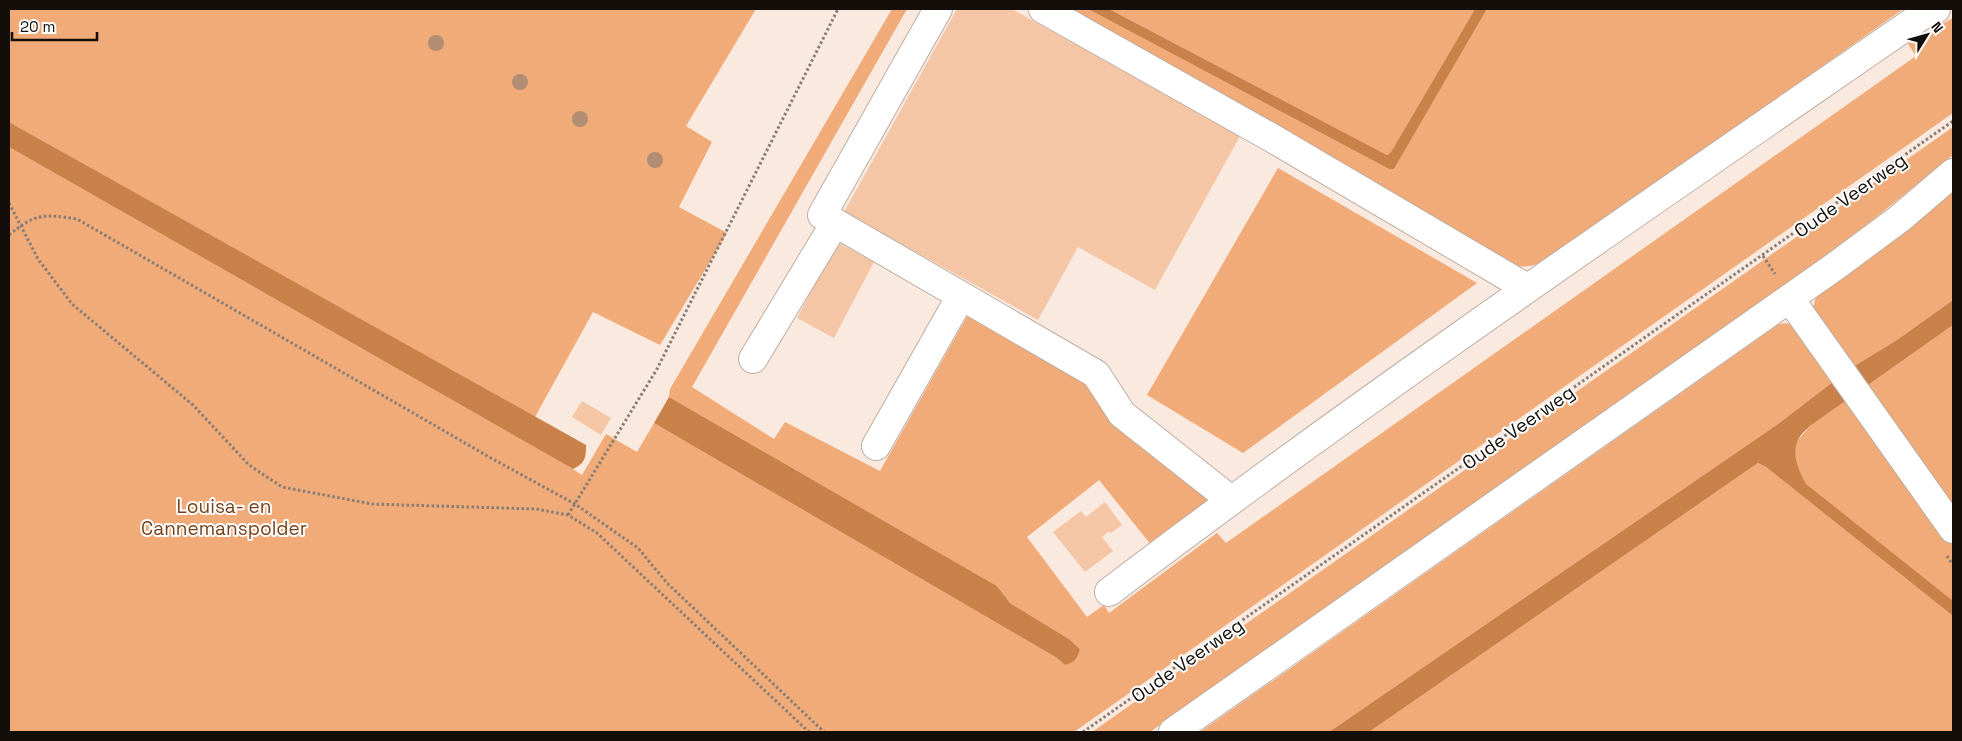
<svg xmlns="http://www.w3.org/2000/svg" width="1962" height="741" viewBox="0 0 1962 741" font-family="'Space Grotesk',sans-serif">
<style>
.green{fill:#f0ab78}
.water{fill:#c98149}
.building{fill:#f5c6a6}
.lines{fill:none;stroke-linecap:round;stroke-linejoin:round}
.minor-casing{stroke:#bdaea3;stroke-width:30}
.path{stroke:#887d76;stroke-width:3;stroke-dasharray:2.5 2.5;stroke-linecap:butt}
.minor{stroke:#fff;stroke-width:28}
.tree{fill:#b18e73}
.labels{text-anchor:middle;stroke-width:4;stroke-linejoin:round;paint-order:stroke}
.street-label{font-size:19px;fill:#130e0a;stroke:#fff}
.park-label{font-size:19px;fill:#76441c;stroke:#fff}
</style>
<rect width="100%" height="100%" fill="#f9e9de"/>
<g class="green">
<path d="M9,9H756L686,126L712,142L679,207L727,233L660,345L593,312L535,417L9,122Z"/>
<path d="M892,9H907L692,387L774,439L785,422L880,471L969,313L1071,365L1209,498L1206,504L1152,546L1099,480L1027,537L1087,617L1104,605L1109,613L1217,533L1226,543L1916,56L1908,44L1921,35L1953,18V113L1074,732H9V147L573,469L582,475L606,434L637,452L654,423L1057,658L1065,665L1080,649L1069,639L1010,603L997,586L669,397L670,389Z"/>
<path d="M1055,9H1088L1389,169H1394L1487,9H1903L1547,261C1535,266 1524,267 1511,267Z"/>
<path d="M1109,9H1475L1391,152L1387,155Z"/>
<path d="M1953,127V155L1874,219L1750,312L1150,732H1092Z"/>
<path d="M1278,168L1477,283L1243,453L1147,395Z"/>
<path d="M1953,188V300L1897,340L1851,368L1813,308L1816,297Z"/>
<path d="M1787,323L1796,328L1834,381L1778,424L1329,732H1200L1779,324Z"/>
<path d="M1953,325V607L1771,462L1798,440L1810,426Z"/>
<path d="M1758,463L1766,467L1953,616V732H1369Z"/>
</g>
<g class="water">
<path d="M1088,9H1109L1387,155L1391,152L1475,9H1487L1394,169H1389Z"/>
<path d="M9,122L586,445C586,458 585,463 573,469L9,147Z"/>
<path d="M1953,300V325L1810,426C1806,430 1801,434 1799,438C1790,453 1799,471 1806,484L1953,601V616L1766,467L1758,463L1369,732H1329L1778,424L1851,368L1897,340Z"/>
<path d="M669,397L997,586L1010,603L1069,639L1080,649C1077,659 1075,662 1065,665L1057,658L654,423Z"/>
</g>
<g class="building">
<path d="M957,9H1012L1240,136L1155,290L1078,247L1038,320L844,212Z"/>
<path d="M837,242L874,262L834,338L797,318Z"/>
<path d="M582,401L611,418L601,435L572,417Z"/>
<path d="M1105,502L1122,525L1111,533L1108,532L1102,537L1113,551L1085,572L1053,532L1081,511L1086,517Z"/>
</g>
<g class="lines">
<g class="minor-casing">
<g id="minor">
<path d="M938,9L822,215L1096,374L1122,414L1231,500"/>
<path d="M1043,9L1272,138L1527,288"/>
<path d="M1790,299L1953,529"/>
<path d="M753,359L835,223"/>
<path d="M876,446L961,296"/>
<path d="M1109,592C1375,390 1652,202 1927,12L1936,9"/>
<path d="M1173,732L1837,265L1899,219L1953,173"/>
</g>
</g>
<g class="path">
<path d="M9,203L38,259L72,304L193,405L249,465L282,487L372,504L536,509L568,515L597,533L809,732"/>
<path d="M9,235C36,213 43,214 77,219L491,458L575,504L638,548L667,583L824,732"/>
<path d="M1763,256L1775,274"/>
<path d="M568,515L657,369L838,9"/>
<path d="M1947,556L1953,565"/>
<path d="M1083,732L1953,121"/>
</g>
<use href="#minor" class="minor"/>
</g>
<g class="tree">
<circle cx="436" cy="43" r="8"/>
<circle cx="520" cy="82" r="8"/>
<circle cx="580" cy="119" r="8"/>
<circle cx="655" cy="160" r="8"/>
</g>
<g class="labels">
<g class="street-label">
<text transform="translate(1850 195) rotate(-35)" y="7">Oude Veerweg</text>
<text transform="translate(1518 427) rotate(-35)" y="7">Oude Veerweg</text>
<text transform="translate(1187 660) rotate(-35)" y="7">Oude Veerweg</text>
</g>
<g class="park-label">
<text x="224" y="513">Louisa- en<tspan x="224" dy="22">Cannemanspolder</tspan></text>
</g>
</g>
<rect width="1962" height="741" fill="none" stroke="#130e0a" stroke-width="20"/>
<g transform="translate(1927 35) rotate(53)" stroke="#ffffff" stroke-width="4" paint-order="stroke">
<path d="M0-4L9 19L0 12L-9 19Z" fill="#130e0a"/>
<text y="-8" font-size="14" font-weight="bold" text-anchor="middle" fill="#130e0a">N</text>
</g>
<path d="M12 32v8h85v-8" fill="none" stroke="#130e0a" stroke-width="2.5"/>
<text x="20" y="32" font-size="15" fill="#130e0a" stroke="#ffffff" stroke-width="4" paint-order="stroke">20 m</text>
</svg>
